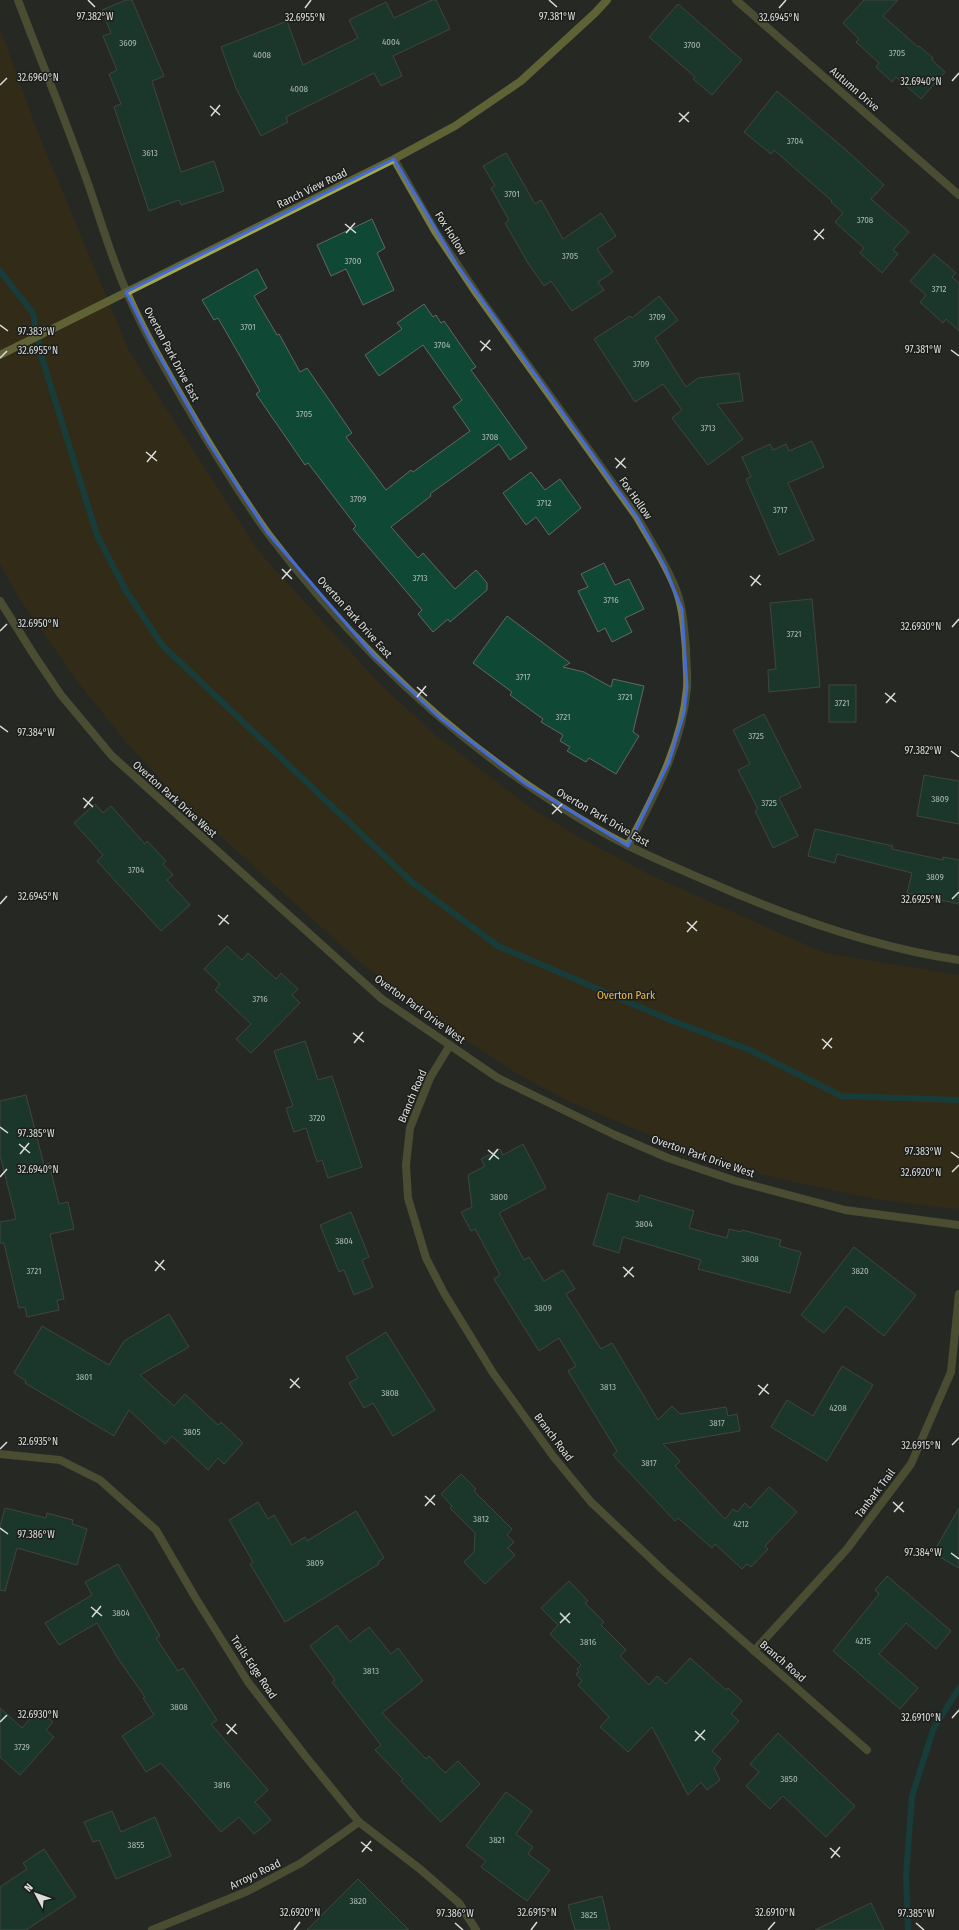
<svg xmlns="http://www.w3.org/2000/svg" width="959" height="1930" viewBox="0 0 959 1930" font-family="'Fira Sans Condensed',sans-serif">
<style>
.green{fill:#423008}
.lines{fill:none;stroke-linecap:round;stroke-linejoin:round}
.stream{stroke:#065654;stroke-width:6}
.building{fill:#0f4936;stroke:#636665}
.street{stroke:#777a42;stroke-width:8}
.secondary{stroke:#a5a94b;stroke-width:8}
.marked{fill:none;stroke:#436bd9;stroke-width:3;stroke-linejoin:round}
.ticks{fill:none;stroke:#dddedc;stroke-width:1.5}
.labels{text-anchor:middle;stroke-width:3;stroke-linejoin:round;paint-order:stroke}
.number-label{font-size:9px;fill:#aab9b2}
.street-label{font-size:11px;fill:#dddedc;stroke:#1c1e1c}
.park-label{font-size:11px;fill:#f0bc46;stroke:#1c1e1c}
.ticks-label{font-size:10px;text-anchor:middle;fill:#dddedc;stroke:#1c1e1c;stroke-width:3;stroke-linejoin:round;paint-order:stroke}
</style>
<rect width="100%" height="100%" fill="#262825"/>
<path class="green" d="M0,28L36,128L129,351L259,552L380,684L434,734L531,808L575,835L648,874L824,953L959,975V1209L881,1200L808,1185L726,1166L570,1102L516,1073L427,1014L360,962L188,807L131,748L77,681L21,601L0,564Z"/>
<g class="lines">
<g class="stream">
<path d="M0,271L33,313L41,355L97,535L125,589L163,646L413,883L498,946L670,1020L750,1050L841,1096L959,1100"/>
<path d="M908,1930L906,1875L912,1796L933,1730L959,1688"/>
</g>
</g>
<g class="building">
<path d="M126,0H132L164,76L152,81L181,172L214,161L224,191L181,205L179,200L149,211L114,107L121,104L109,74L117,70L103,36L111,33L102,10Z"/>
<path d="M432,0H436L450,29L393,56L402,76L381,86L374,73L286,117L288,122L261,136L236,88L221,47L287,21L303,65L358,38L349,20L386,2L394,18Z"/>
<path d="M864,0H898L883,16L918,47L919,46L933,58L932,60L945,72L921,99L896,77L892,82L876,67L879,63L856,42L859,39L843,23Z"/>
<path d="M678,4L742,60L712,95L693,79L695,77L649,37Z"/>
<path d="M777,91L846,150L884,185L871,199L909,232L893,250L898,254L882,273L860,253L864,248L835,222L843,213L831,202L832,201L774,150L771,154L744,132Z"/>
<path d="M506,153L535,204L541,200L563,239L601,213L616,236L597,249L613,272L598,282L604,290L572,311L551,281L544,286L528,263L505,223L509,220L491,188L495,186L483,166Z"/>
<path d="M372,219L385,248L377,253L394,290L363,305L346,269L331,276L317,245Z"/>
<path d="M934,254L956,273L952,277L959,283V331L946,319L943,323L920,302L926,295L910,281Z"/>
<path d="M257,269L267,288L254,296L277,335L279,334L300,372L307,368L352,433L346,437L386,490L411,470L413,472L470,431L453,407L462,400L423,345L379,376L365,355L402,329L397,323L424,304L433,317L436,315L441,323L444,321L476,367L471,370L527,448L510,460L499,444L430,494L431,496L391,527L418,558L423,553L455,589L476,570L487,583V590L450,622L448,619L433,632L418,614L422,610L353,529L356,526L308,463L305,465L256,394L260,391L218,318L214,320L202,300Z"/>
<path d="M659,296L678,320L655,338L686,387L698,378L739,373L743,401L717,404L743,439L708,465L672,418L682,410L663,384L635,402L594,339L630,316L632,318Z"/>
<path d="M812,441L824,467L788,483L814,540L779,555L746,479L751,477L742,457L770,444L773,450L786,444L789,451Z"/>
<path d="M531,472L545,490L560,479L581,508L549,535L536,517L526,525L503,493Z"/>
<path d="M604,563L615,585L629,579L644,609L625,618L632,632L612,642L605,628L598,632L578,591L588,587L581,574Z"/>
<path d="M812,599L820,687L769,692L768,670L776,669L770,603Z"/>
<path d="M507,616L570,663L563,667L584,672L611,687L613,679L644,686L633,732L639,736L616,774L589,758L586,762L567,751L570,747L560,741L563,735L541,722L543,719L510,695L512,692L473,663Z"/>
<rect x="829" y="685" width="27" height="37"/>
<path d="M764,714L801,787L779,798L798,836L773,848L755,811L758,809L738,770L750,764L733,730Z"/>
<path d="M924,775L959,781V824L917,816Z"/>
<path d="M95,804L103,813L111,806L145,844L147,841L166,861L163,864L173,875L167,880L190,905L161,931L97,861L103,855L74,823Z"/>
<path d="M815,829L893,846L892,849L943,860V857L959,860V904L907,893L912,873L837,854L835,863L808,856Z"/>
<path d="M227,946L242,960L248,953L276,979L281,973L298,989L292,995L300,1003L251,1053L236,1039L251,1024L215,990L220,984L204,969Z"/>
<path d="M305,1041L318,1080L332,1076L362,1167L328,1178L322,1160L317,1162L306,1128L294,1132L286,1108L293,1106L274,1051Z"/>
<path d="M26,1095L44,1165L49,1163L59,1204L68,1202L74,1229L50,1234L64,1299L57,1300L59,1310L27,1317L25,1307L19,1308L4,1243H0V1222L16,1219L0,1155V1101Z"/>
<path d="M523,1144L546,1188L499,1213L524,1260L529,1257L544,1281L563,1270L575,1289L566,1294L601,1349L612,1343L658,1420L672,1406L680,1414L726,1407L728,1416L737,1414L740,1431L663,1444L680,1461L675,1466L725,1519L733,1509L737,1512L745,1503L750,1508L769,1487L797,1512L765,1546L768,1549L751,1567L747,1564L742,1569L715,1544L712,1548L678,1518L675,1521L613,1455L617,1451L568,1371L576,1366L559,1338L539,1351L494,1279L500,1275L475,1229L471,1231L461,1212L472,1207L468,1175L485,1166L481,1159L500,1149L503,1155Z"/>
<path d="M608,1193L638,1202L640,1195L694,1211L689,1228L727,1238L729,1229L741,1232L742,1230L781,1240L779,1246L801,1252L790,1293L698,1269L701,1260L623,1237L619,1253L593,1245Z"/>
<path d="M351,1212L369,1257L362,1260L373,1287L354,1295L344,1270L339,1272L320,1225Z"/>
<path d="M854,1247L916,1295L884,1336L846,1306L824,1333L801,1315Z"/>
<path d="M169,1314L189,1347L140,1375L174,1406L185,1394L218,1425L221,1422L243,1443L224,1464L218,1458L208,1470L172,1436L165,1444L129,1410L114,1436L25,1383L26,1381L14,1373L42,1326L109,1365L124,1341Z"/>
<path d="M386,1332L435,1410L393,1436L373,1403L364,1408L349,1383L358,1378L346,1357Z"/>
<path d="M842,1366L873,1385L827,1461L771,1427L787,1400L813,1416Z"/>
<path d="M461,1474L476,1489L474,1491L512,1529L507,1535L514,1542L508,1548L515,1555L485,1584L464,1562L474,1552L475,1533L450,1508L452,1506L441,1494Z"/>
<path d="M258,1502L268,1519L274,1515L292,1545L305,1537L307,1541L356,1511L384,1558L378,1562L379,1564L285,1622L250,1564L253,1562L229,1520Z"/>
<path d="M5,1508L46,1518L47,1513L73,1520L72,1524L87,1529L77,1565L17,1548L5,1591L0,1590V1526Z"/>
<path d="M959,1508V1568L933,1553Z"/>
<path d="M118,1564L160,1636L156,1638L178,1671L183,1668L217,1720L211,1724L268,1790L255,1802L271,1820L254,1834L239,1817L221,1832L161,1763L146,1772L122,1736L154,1715L143,1698L145,1697L119,1660L97,1623L59,1645L45,1623L92,1595L85,1582Z"/>
<path d="M887,1576L951,1631L936,1649L906,1623L879,1654L918,1688L900,1709L833,1651L879,1594L875,1590Z"/>
<path d="M569,1581L588,1601L585,1603L604,1622L601,1625L626,1650L620,1656L649,1685L657,1676L666,1684L690,1658L726,1690L728,1688L742,1701L731,1714L739,1721L712,1751L721,1759L714,1768L720,1780L707,1790L701,1782L688,1795L652,1727L628,1752L600,1727L609,1717L578,1685L582,1681L576,1674L579,1672L577,1669L581,1665L550,1634L558,1625L541,1608Z"/>
<path d="M337,1625L350,1642L369,1627L391,1654L398,1648L423,1681L382,1713L426,1759L429,1756L445,1773L458,1761L480,1784L441,1822L401,1781L403,1779L375,1750L381,1745L332,1682L335,1680L310,1646Z"/>
<path d="M0,1708L22,1728L38,1709L53,1722L46,1730L54,1737L20,1775L0,1757Z"/>
<path d="M778,1733L855,1806L826,1837L783,1796L770,1809L746,1786L759,1772L750,1764Z"/>
<path d="M506,1792L532,1811L516,1834L533,1847L528,1854L550,1870L527,1901L481,1867L486,1861L466,1846Z"/>
<path d="M112,1811L121,1832L155,1817L171,1856L116,1879L99,1840L93,1842L84,1822Z"/>
<path d="M44,1849L76,1897L26,1930H0V1887L27,1869L23,1863Z"/>
<path d="M358,1879L409,1930H307Z"/>
<path d="M602,1896L610,1930H575L568,1905Z"/>
<path d="M871,1903L884,1930H815Z"/>
</g>
<g class="lines">
<g class="street">
<path d="M18,0C39,56 62,111 82,167C98,209 109,254 128,295C148,341 174,384 199,427C221,463 244,501 269,535C359,653 469,755 597,829C633,850 670,865 707,881C788,917 872,947 959,960"/>
<path d="M736,0L959,195"/>
<path d="M394,159L435,231L477,294L637,517C650,540 665,562 675,587C683,606 684,628 686,649C686,662 688,676 687,688C682,746 654,796 628,846"/>
<path d="M0,601L34,655L61,695L112,756L382,999L498,1078L615,1135L668,1158L736,1181L845,1210L959,1225"/>
<path d="M450,1045L430,1078L410,1128L406,1165L408,1198L426,1258L444,1293L493,1373L553,1456L591,1502L666,1573L867,1750"/>
<path d="M0,1454L60,1460L100,1480L156,1530L195,1597L248,1682L306,1757L359,1822L420,1869L459,1903L476,1930"/>
<path d="M754,1651L847,1549L911,1464L951,1372L959,1294"/>
<path d="M152,1930L248,1891L301,1863L359,1822"/>
</g>
<path class="secondary" d="M0,355L394,159L455,126L521,81L595,13L607,0"/>
</g>
<path d="M0 0H959V1930H0ZM394,159L457,265L637,517L665,567L682,609L687,687L684,713L669,762L628,846L526,784L440,718L374,656L267,532L209,443L150,340L126,292Z" fill="#262825" fill-opacity=".55" fill-rule="evenodd"/>
<path class="marked" d="M394,159L457,265L637,517L665,567L682,609L687,687L684,713L669,762L628,846L526,784L440,718L374,656L267,532L209,443L150,340L126,292Z"/>
<path class="ticks" d="M88,0L95,7M549,0L557,7M305,8L311,0M779,8L786,0M952,81L959,73M0,85L7,78M210,106L220,115M679,113L689,122M211,116L220,105M679,122L689,112M345,224L356,233M814,230L824,239M346,233L355,223M814,240L824,229M0,325L8,331M480,341L491,350M951,350L959,356M481,351L490,340M0,358L7,351M146,452L157,461M615,458L626,468M147,462L156,451M616,468L625,458M282,569L292,579M750,576L761,585M282,579L291,569M751,586L760,575M952,627L959,619M0,631L7,624M417,687L427,696M885,693L896,702M417,697L426,686M886,703L895,693M0,726L8,732M951,751L959,757M83,798L93,807M552,804L562,813M84,808L93,797M552,814L562,804M952,899L959,892M0,904L7,896M218,915L229,924M687,922L697,931M219,925L228,915M687,932L697,921M353,1033L364,1042M822,1039L832,1048M354,1043L363,1032M823,1049L832,1038M0,1127L8,1133M19,1144L30,1153M488,1150L499,1159M951,1152L959,1158M20,1154L29,1143M489,1160L498,1149M952,1172L959,1165M0,1177L7,1169M155,1261L165,1270M623,1267L634,1277M155,1271L164,1260M624,1277L633,1267M290,1379L300,1388M758,1385L769,1394M290,1388L299,1378M759,1395L768,1384M952,1445L959,1438M0,1449L7,1442M425,1496L435,1505M893,1502L904,1512M425,1506L435,1495M894,1512L903,1502M0,1528L8,1534M951,1553L959,1559M91,1607L102,1616M560,1613L570,1623M92,1617L101,1606M560,1623L570,1613M952,1718L959,1710M0,1722L7,1715M226,1724L237,1734M695,1731L705,1740M227,1734L236,1724M695,1741L705,1730M361,1842L372,1851M830,1848L840,1857M362,1852L371,1841M831,1858L840,1847M455,1923L463,1930M916,1923L924,1930M294,1930L300,1922M531,1930L537,1922M768,1930L775,1922"/>
<g class="labels">
<g class="number-label">
<text x="391" y="45">4004</text>
<text x="128" y="46">3609</text>
<text x="692" y="48">3700</text>
<text x="897" y="56">3705</text>
<text x="262" y="58">4008</text>
<text x="299" y="92">4008</text>
<text x="795" y="144">3704</text>
<text x="150" y="156">3613</text>
<text x="512" y="197">3701</text>
<text x="865" y="223">3708</text>
<text x="570" y="259">3705</text>
<text x="353" y="264">3700</text>
<text x="939" y="292">3712</text>
<text x="657" y="320">3709</text>
<text x="248" y="330">3701</text>
<text x="442" y="348">3704</text>
<text x="641" y="367">3709</text>
<text x="304" y="417">3705</text>
<text x="708" y="431">3713</text>
<text x="490" y="440">3708</text>
<text x="358" y="502">3709</text>
<text x="544" y="506">3712</text>
<text x="780" y="513">3717</text>
<text x="420" y="581">3713</text>
<text x="611" y="603">3716</text>
<text x="794" y="637">3721</text>
<text x="523" y="680">3717</text>
<text x="625" y="700">3721</text>
<text x="842" y="706">3721</text>
<text x="563" y="720">3721</text>
<text x="756" y="739">3725</text>
<text x="940" y="802">3809</text>
<text x="769" y="806">3725</text>
<text x="136" y="873">3704</text>
<text x="935" y="880">3809</text>
<text x="260" y="1002">3716</text>
<text x="317" y="1121">3720</text>
<text x="499" y="1200">3800</text>
<text x="644" y="1227">3804</text>
<text x="344" y="1244">3804</text>
<text x="750" y="1262">3808</text>
<text x="34" y="1274">3721</text>
<text x="860" y="1274">3820</text>
<text x="543" y="1311">3809</text>
<text x="84" y="1380">3801</text>
<text x="608" y="1390">3813</text>
<text x="390" y="1396">3808</text>
<text x="838" y="1411">4208</text>
<text x="717" y="1426">3817</text>
<text x="192" y="1435">3805</text>
<text x="649" y="1466">3817</text>
<text x="481" y="1522">3812</text>
<text x="741" y="1527">4212</text>
<text x="315" y="1566">3809</text>
<text x="121" y="1616">3804</text>
<text x="863" y="1644">4215</text>
<text x="588" y="1645">3816</text>
<text x="371" y="1674">3813</text>
<text x="179" y="1710">3808</text>
<text x="22" y="1750">3729</text>
<text x="789" y="1782">3850</text>
<text x="222" y="1788">3816</text>
<text x="497" y="1843">3821</text>
<text x="136" y="1848">3855</text>
<text x="358" y="1904">3820</text>
<text x="589" y="1918">3825</text>
</g>
<g class="street-label">
<text transform="translate(855 89) rotate(41)" y="4">Autumn Drive</text>
<text transform="translate(312 188) rotate(-26)" y="4">Ranch View Road</text>
<text transform="translate(451 233) rotate(58)" y="4">Fox Hollow</text>
<text transform="translate(172 354) rotate(62)" y="4">Overton Park Drive East</text>
<text transform="translate(636 498) rotate(55)" y="4">Fox Hollow</text>
<text transform="translate(355 617) rotate(48)" y="4">Overton Park Drive East</text>
<text transform="translate(175 799) rotate(42)" y="4">Overton Park Drive West</text>
<text transform="translate(603 817) rotate(30)" y="4">Overton Park Drive East</text>
<text transform="translate(420 1009) rotate(36)" y="4">Overton Park Drive West</text>
<text transform="translate(412 1096) rotate(-67)" y="4">Branch Road</text>
<text transform="translate(703 1156) rotate(19)" y="4">Overton Park Drive West</text>
<text transform="translate(554 1437) rotate(53)" y="4">Branch Road</text>
<text transform="translate(875 1493) rotate(-53)" y="4">Tanbark Trail</text>
<text transform="translate(783 1661) rotate(41)" y="4">Branch Road</text>
<text transform="translate(254 1667) rotate(56)" y="4">Trails Edge Road</text>
<text transform="translate(255 1874) rotate(-26)" y="4">Arroyo Road</text>
</g>
<g class="park-label">
<text x="626" y="999">Overton Park</text>
</g>
</g>
<g class="ticks-label">
<text x="95" y="20">97.382°W</text>
<text x="557" y="20">97.381°W</text>
<text x="305" y="21">32.6955°N</text>
<text x="779" y="21">32.6945°N</text>
<text x="38" y="81">32.6960°N</text>
<text x="921" y="85">32.6940°N</text>
<text x="36" y="335">97.383°W</text>
<text x="923" y="353">97.381°W</text>
<text x="38" y="354">32.6955°N</text>
<text x="38" y="627">32.6950°N</text>
<text x="921" y="630">32.6930°N</text>
<text x="36" y="736">97.384°W</text>
<text x="923" y="754">97.382°W</text>
<text x="38" y="900">32.6945°N</text>
<text x="921" y="903">32.6925°N</text>
<text x="36" y="1137">97.385°W</text>
<text x="923" y="1155">97.383°W</text>
<text x="38" y="1173">32.6940°N</text>
<text x="921" y="1176">32.6920°N</text>
<text x="38" y="1445">32.6935°N</text>
<text x="921" y="1449">32.6915°N</text>
<text x="36" y="1538">97.386°W</text>
<text x="923" y="1556">97.384°W</text>
<text x="38" y="1718">32.6930°N</text>
<text x="921" y="1721">32.6910°N</text>
<text x="300" y="1916">32.6920°N</text>
<text x="537" y="1916">32.6915°N</text>
<text x="775" y="1916">32.6910°N</text>
<text x="455" y="1917">97.386°W</text>
<text x="916" y="1917">97.385°W</text>
</g>
<g transform="translate(36 1894) rotate(311)" stroke="#1c1e1c" stroke-width="3" paint-order="stroke">
<path d="M0-3L7 15L0 10L-7 15Z" fill="#dddedc"/>
<text y="-6" font-size="11" font-weight="bold" text-anchor="middle" fill="#dddedc">N</text>
</g>
</svg>
